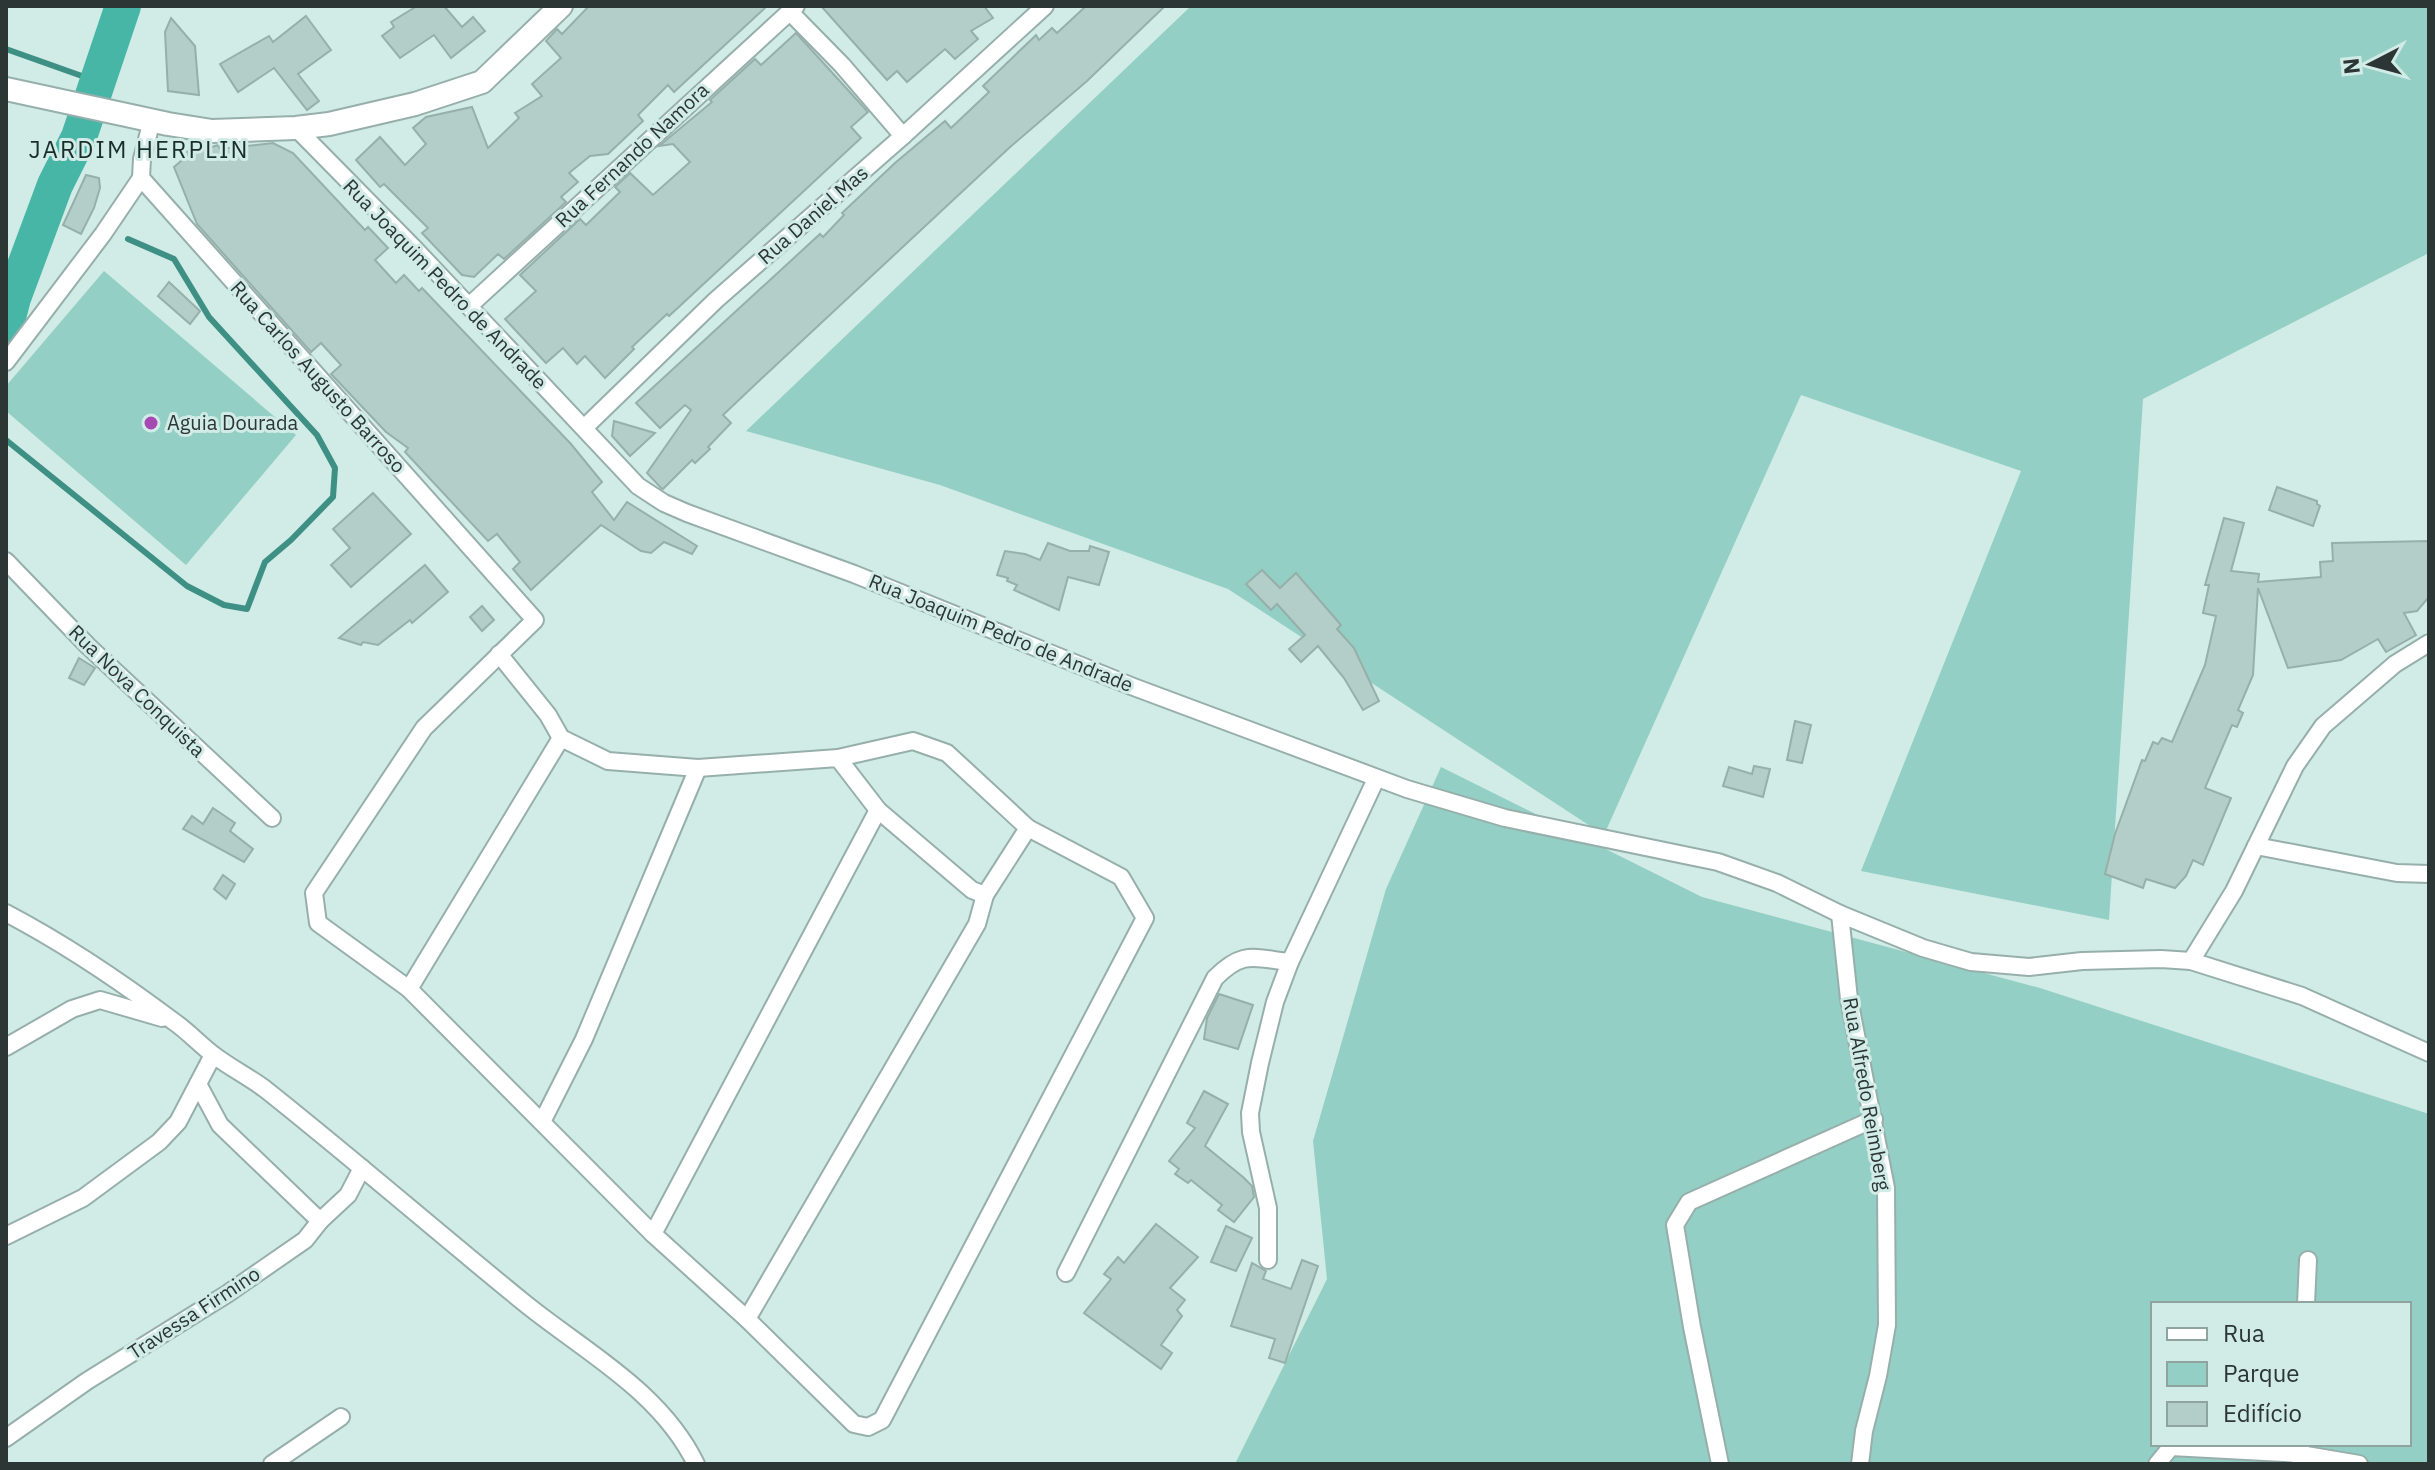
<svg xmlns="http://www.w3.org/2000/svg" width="2435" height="1470" viewBox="0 0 2435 1470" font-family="'IBM Plex Sans',sans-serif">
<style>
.green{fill:#93cfc5;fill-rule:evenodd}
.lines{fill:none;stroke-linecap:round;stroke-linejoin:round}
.stream{stroke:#3f9084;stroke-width:6}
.river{stroke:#47b6a7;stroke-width:36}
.building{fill:#b3cdc8;stroke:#96afaa;stroke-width:2}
.minor-casing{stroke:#97afab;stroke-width:20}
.secondary-casing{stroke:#97afab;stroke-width:26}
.minor{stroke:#fff;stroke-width:16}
.secondary{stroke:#fff;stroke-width:22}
.poi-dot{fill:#a749b2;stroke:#d1ebe6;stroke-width:3}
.labels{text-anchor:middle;stroke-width:6;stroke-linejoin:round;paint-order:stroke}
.street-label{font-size:20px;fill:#2c3634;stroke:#d1ebe6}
.poi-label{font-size:20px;fill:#2c3634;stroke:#d1ebe6;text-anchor:start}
.quarter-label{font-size:24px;letter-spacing:2px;fill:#192e2b;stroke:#d1ebe6}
</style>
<rect width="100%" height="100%" fill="#d1ebe6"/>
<g class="green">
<path d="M1191,6H2429V253L2143,399L2109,920L1861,871L2021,471L1801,395L1604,835L1228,589L940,485L746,431Z"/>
<path d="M104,271L296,435L186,565L6,411V386Z"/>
<path d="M1441,767L1702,897L2040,988L2429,1114V1464H1235L1327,1279L1313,1141L1386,889ZM2153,1304H2409V1444H2153Z"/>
</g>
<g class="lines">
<g class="stream">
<path d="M6,49L96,81"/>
<path d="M6,440L187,586L224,605L247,609L265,562L291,540L333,497L335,468L317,435L209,317L174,259L128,239"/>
</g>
<path class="river" d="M6,325L13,298L55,185L79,137L123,6"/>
</g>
<g class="building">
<path d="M417,6H444L462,27L473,17L485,31L451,58L434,35L400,58L382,36L394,27L391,22Z"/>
<path d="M589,6H767L674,92L668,85L638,115L643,121L608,154L590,156L569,173L578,182L561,197L566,202L504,259L498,254L474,277L462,275L422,233L428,228L384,184L380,187L356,160L380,137L405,165L426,144L413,128L426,117L472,107L488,148L519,118L515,113L542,96L532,84L561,58L546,41L557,29L562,34Z"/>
<path d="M821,6H984L993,18L971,31L978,39L955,59L945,49L907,82L897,71L887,80Z"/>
<path d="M1086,6H1165L1087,81L1009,148L761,379L723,415L731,423L708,447L710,449L695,463L692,460L663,489L661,488L647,473L691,410L685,405L660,428L636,403L820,234L823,237L844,215L842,213L895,163L945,121L951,128L989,92L983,86L1036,35L1039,40L1052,28L1057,33Z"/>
<path d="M306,16L331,50L298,74L319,101L307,110L274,68L238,92L220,64L269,36L273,42Z"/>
<path d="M171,18L195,46L199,95L168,91L165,32Z"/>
<path d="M796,33L868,112L851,127L861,138L669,316L667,314L632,347L634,349L605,378L585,356L577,364L563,348L546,363L505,319L536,291L520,275L580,219L586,225L620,192L615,187L630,173L653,195L690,162L673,144L659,146L712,102L710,100L755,59L761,65Z"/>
<path d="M197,143L206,149L218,145L220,149L273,143L293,153L365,230L368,227L388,248L375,260L396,283L404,275L419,291L422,288L571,444L602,482L592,492L614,520L627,502L697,546L692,554L664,542L651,553L641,551L601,525L531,590L513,569L520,562L497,534L488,541L405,452L408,448L386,432L331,374L341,365L321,343L311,352L197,224L174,167L189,154L187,152Z"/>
<path d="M86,175L99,178L100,188L94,208L81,234L63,225Z"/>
<path d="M169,282L200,311L190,324L158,296Z"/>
<path d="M614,421L655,433L630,456L612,436Z"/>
<path d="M2277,487L2317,501V504L2320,506L2313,526L2269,510Z"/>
<path d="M373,493L411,534L351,587L331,565L350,548L333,529Z"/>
<path d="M2224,518L2244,523L2231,571L2259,574L2258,582L2321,577L2320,562L2333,561L2332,543L2429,541V597L2417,611L2404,613L2416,635L2386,652L2378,639L2341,660L2288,668L2258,588L2253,675L2238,710L2243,713L2237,727L2232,725L2205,788L2231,798L2203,865L2193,860L2186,876L2175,888L2146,879L2143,888L2105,874L2115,834L2142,760L2145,761L2153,742L2158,744L2162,738L2172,742L2205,665L2216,616L2203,613L2209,585H2205Z"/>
<path d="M1048,543L1070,551H1089L1090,546L1109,552L1099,585L1068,577L1059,610L1014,590L1017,585L1007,581L1008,578L997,575L1005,551L1025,554L1040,560Z"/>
<path d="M425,565L448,592L412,623L410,620L378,645L363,642L361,645L339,638Z"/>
<path d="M1262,570L1280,588L1296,573L1341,625L1337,629L1354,648L1379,701L1363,710L1344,678L1318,646L1301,662L1289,649L1305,635L1277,604L1271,610L1246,584Z"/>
<path d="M482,606L494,620L482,631L470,617Z"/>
<path d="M79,658L95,668L84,685L69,678Z"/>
<path d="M1795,721L1811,725L1802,763L1787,760Z"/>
<path d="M1754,766L1770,769L1763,797L1723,786L1729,767L1752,774Z"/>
<path d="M213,808L235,823L230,831L253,849L244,862L183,829L192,816L203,824Z"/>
<path d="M223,875L235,884L226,899L214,889Z"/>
<path d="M1219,994L1253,1005L1238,1049L1204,1039L1207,1018Z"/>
<path d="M1204,1091L1228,1104L1205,1146L1243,1177L1252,1186L1254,1197L1234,1222L1218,1210L1222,1205L1191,1180L1188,1183L1175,1174L1179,1169L1169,1161L1195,1128L1187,1123Z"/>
<path d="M1156,1224L1198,1257L1170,1288L1185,1300L1177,1310L1182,1316L1161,1345L1172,1353L1161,1369L1084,1313L1111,1279L1104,1274L1118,1257L1124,1263Z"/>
<path d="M1226,1226L1252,1238L1236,1271L1211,1262Z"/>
<path d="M1302,1260L1318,1266L1285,1363L1269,1358L1275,1339L1231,1326L1252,1263L1266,1271L1263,1279L1291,1289Z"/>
</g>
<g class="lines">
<g class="minor-casing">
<g id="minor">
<path d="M790,12L842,65L903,136"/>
<path d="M152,120L142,159L141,178L535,620L424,728L314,893L318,923L409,989L653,1234L747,1319L854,1424L868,1427L882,1420L1145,918L1121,877L1028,828L947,753L913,741L838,758"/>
<path d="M296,128L414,248L638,486L664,503L687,513L854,574L1131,686L1407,789L1505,818L1718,862L1777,883L1840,914L1923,948L1971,962L2029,967L2082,961L2161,959L2191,961L2302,996L2429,1053"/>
<path d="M469,306L796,6"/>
<path d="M6,362L103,234L141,178"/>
<path d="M584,428L716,300L903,136L1045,6"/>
<path d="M6,561L88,646L272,818"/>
<path d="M499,654L548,715L561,738L608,761L698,768L838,758L878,810L972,890L985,895L977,924L747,1319"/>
<path d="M2256,846L2397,873L2429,874"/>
<path d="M985,895L1028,828"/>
<path d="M6,913C65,944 120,981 173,1021C188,1031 200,1045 215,1056C231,1068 249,1077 265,1089C352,1158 436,1231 522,1301C583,1351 660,1390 696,1464"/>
<path d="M1840,914L1849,999L1886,1188L1887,1325L1878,1376L1864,1431L1860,1464"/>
<path d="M2191,961L2234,891L2295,766L2323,726L2395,664L2429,643"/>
<path d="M409,989L561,738"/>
<path d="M6,1047L72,1009L100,1000L162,1018"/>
<path d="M198,1084L220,1125L320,1221"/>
<path d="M542,1122L584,1039L698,768"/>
<path d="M653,1234L878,810"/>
<path d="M6,1236L83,1198L159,1142L178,1122L213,1055"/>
<path d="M1268,1260V1208L1251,1132L1250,1113L1260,1063L1275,1002L1290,962L1376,779"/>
<path d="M1066,1273L1215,978C1243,950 1253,958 1290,962"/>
<path d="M2306,1304L2308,1260"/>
<path d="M6,1438L87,1381L227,1294L305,1240L320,1221L348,1195L362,1168"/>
<path d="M2301,1446L2300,1454L2359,1464"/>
<path d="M272,1464L341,1417"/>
<path d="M1720,1464L1692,1327L1675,1225L1689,1202L1874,1119"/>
<path d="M2157,1464L2171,1447L2300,1454V1464"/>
</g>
</g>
<g class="secondary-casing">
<path id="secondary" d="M6,89L168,124L212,131L296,128L329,124L415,104L482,82L561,6"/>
</g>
<use href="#minor" class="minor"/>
<use href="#secondary" class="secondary"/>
</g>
<circle class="poi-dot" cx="151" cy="423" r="8"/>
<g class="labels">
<g class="street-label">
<text transform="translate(632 155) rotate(-43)" y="7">Rua Fernando Namora</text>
<text transform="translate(813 215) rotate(-41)" y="7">Rua Daniel Mas</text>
<text transform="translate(445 284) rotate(46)" y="7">Rua Joaquim Pedro de Andrade</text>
<text transform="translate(318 377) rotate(48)" y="7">Rua Carlos Augusto Barroso</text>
<text transform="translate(1001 633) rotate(22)" y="7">Rua Joaquim Pedro de Andrade</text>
<text transform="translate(137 691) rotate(44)" y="7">Rua Nova Conquista</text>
<text transform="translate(1867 1094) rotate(80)" y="7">Rua Alfredo Reimberg</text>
<text transform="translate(194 1313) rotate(-33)" y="7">Travessa Firmino</text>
</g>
<g class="poi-label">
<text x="167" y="430">Aguia Dourada</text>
</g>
<g class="quarter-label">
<text x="139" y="158">JARDIM HERPLIN</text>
</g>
</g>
<rect width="2435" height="1470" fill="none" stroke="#2c3634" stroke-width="16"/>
<rect x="2151" y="1302" width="260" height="144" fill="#d1ebe6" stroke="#8fa39f" stroke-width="2"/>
<rect x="2167" y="1328" width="40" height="12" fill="#ffffff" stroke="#8fa39f" stroke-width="2"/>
<text x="2223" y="1342" font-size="24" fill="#2c3634">Rua</text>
<rect x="2167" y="1362" width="40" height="24" fill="#93cfc5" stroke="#8fa39f" stroke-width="2"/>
<text x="2223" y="1382" font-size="24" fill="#2c3634">Parque</text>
<rect x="2167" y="1402" width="40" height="24" fill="#b3cdc8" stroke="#8fa39f" stroke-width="2"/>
<text x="2223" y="1422" font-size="24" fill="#2c3634">Edifício</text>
<g transform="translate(2371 64) rotate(264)" stroke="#d1ebe6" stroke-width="6" paint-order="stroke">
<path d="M0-6L14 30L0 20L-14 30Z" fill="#2c3634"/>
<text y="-12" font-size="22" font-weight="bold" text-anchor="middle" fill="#2c3634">N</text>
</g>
</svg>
